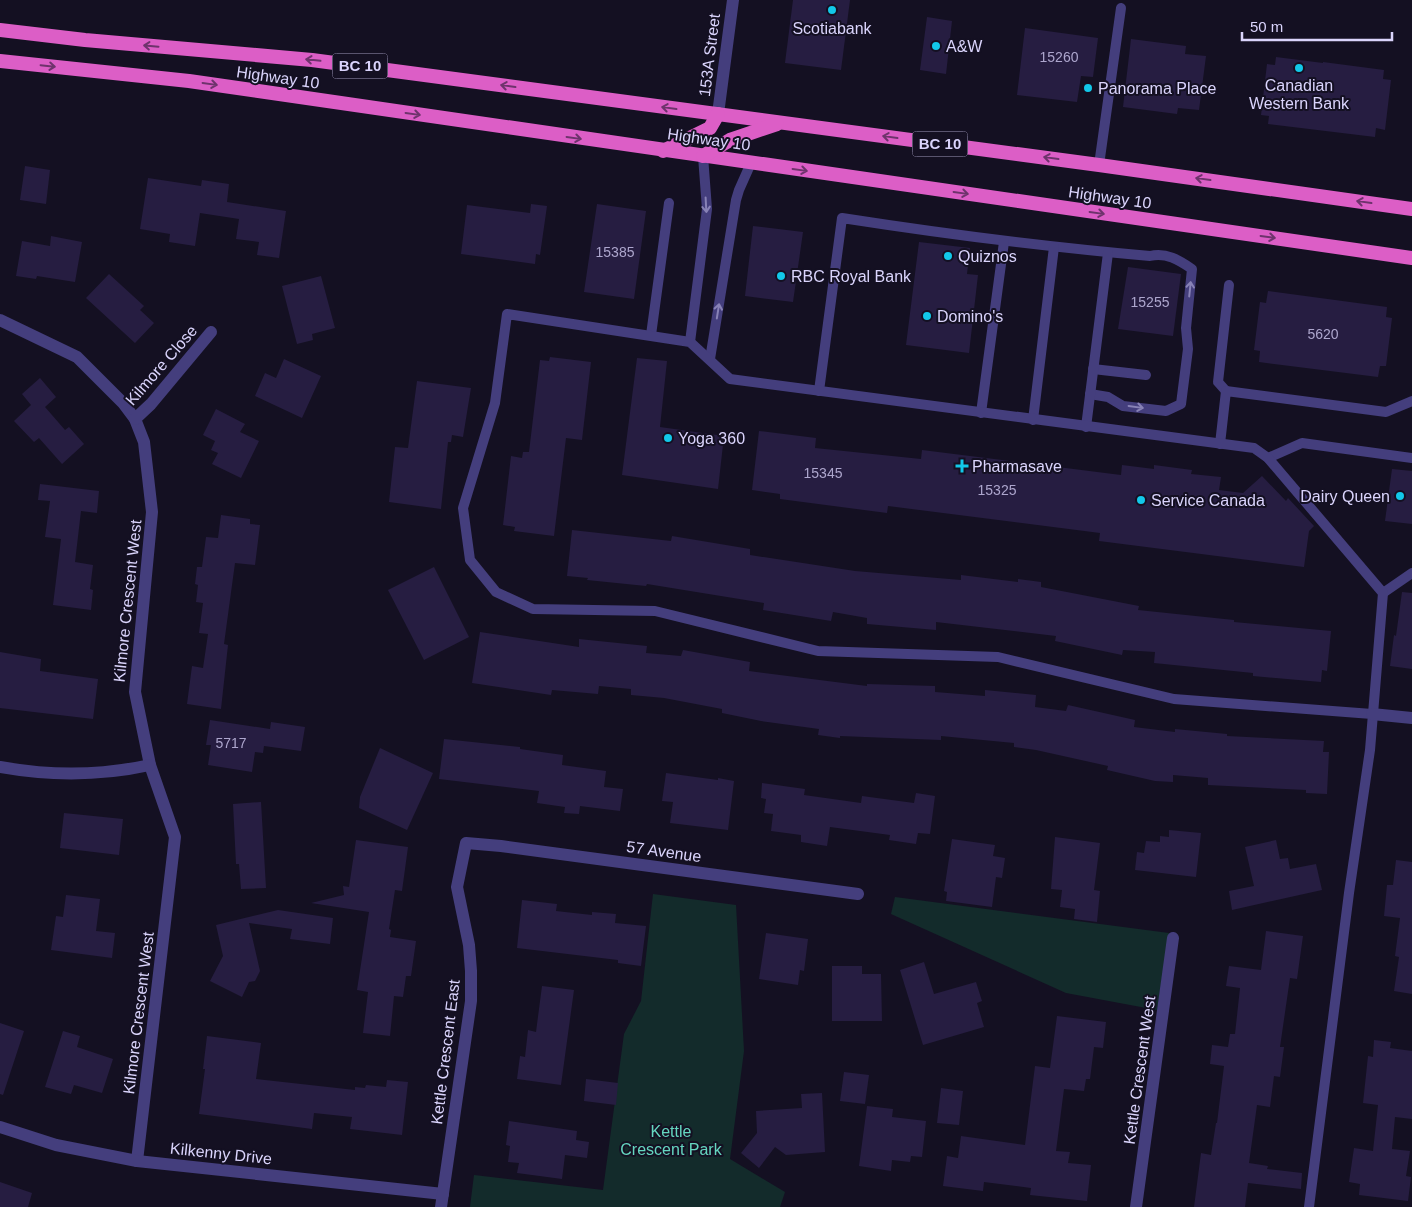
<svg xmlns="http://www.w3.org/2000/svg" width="1412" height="1207" viewBox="0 0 1412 1207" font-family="Helvetica,sans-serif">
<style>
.green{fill:#132b2b}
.building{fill:#261d41}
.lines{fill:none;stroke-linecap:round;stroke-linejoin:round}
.service{stroke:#443e7d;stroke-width:10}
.minor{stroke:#443e7d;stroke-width:12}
.tertiary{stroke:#443e7d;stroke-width:12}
.trunk{stroke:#dc5ec6;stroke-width:14}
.oneway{stroke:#6e336c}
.oneway2{stroke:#8882b6}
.poi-dot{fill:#12c8e9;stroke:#141022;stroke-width:2}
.labels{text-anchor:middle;stroke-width:4;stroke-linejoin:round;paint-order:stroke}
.number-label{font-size:14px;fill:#ada6cd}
.shield{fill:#141022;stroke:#9f99bb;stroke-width:1}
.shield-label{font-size:15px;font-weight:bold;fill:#dad4fc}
.poi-label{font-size:16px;fill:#dad4fc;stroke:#141022;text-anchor:start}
.street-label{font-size:16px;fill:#dad4fc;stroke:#141022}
.park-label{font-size:16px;fill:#65d6c0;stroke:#141022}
</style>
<rect width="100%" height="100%" fill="#141022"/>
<g class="green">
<path d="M653,894L736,905L744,1051L730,1159L785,1192L780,1207H470L474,1175L603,1190L624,1034L641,1001Z"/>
<path d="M895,897L1169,933L1157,1010L1066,993L891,914Z"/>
</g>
<g class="building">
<path d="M793,0H850L841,70L785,63Z"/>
<path d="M927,17L952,21L946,74L920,70Z"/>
<path d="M1025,28L1098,38L1093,77L1081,76L1077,102L1017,95Z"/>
<path d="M1131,39L1186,46L1185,54L1206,56L1199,110L1178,108L1177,114L1123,107Z"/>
<path d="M1276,57L1323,63V62L1384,70L1383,79L1391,80L1385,130L1376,128L1375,137L1268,124L1269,116L1261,115L1267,64L1275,65Z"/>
<path d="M25,166L50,170L46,204L20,200Z"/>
<path d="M148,178L201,186L202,180L229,184L227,202L286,211L279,258L257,255L259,242L236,239L239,219L200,213L195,246L169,242L170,234L140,229Z"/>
<path d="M531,204L547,206L540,255L536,254L535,264L461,254L467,205L530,213Z"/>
<path d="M597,204L646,211L634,299L584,292Z"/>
<path d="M753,226L803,232L793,302L745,296Z"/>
<path d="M51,236L82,242L75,282L37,276L36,279L16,276L22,241L50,246Z"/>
<path d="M919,242L970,248L967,274L978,275L969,353L906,345Z"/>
<path d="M1128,267L1181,274L1173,336L1118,329Z"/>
<path d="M109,274L144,306L140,310L154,323L135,343L86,298Z"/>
<path d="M321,276L335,328L312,334L313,340L297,344L282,286Z"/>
<path d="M1268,291L1387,307L1386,317L1392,318L1386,366H1380L1378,377L1259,362L1260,351L1254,350L1260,302L1266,303Z"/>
<path d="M550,357L591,362L582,440L566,438L554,536L514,531L515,527L503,525L511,456L522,458L523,452H529L540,360L549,361Z"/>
<path d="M637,358L667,361L660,427L724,436L718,489L622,475Z"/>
<path d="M284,359L321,376L302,418L255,396L265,373L276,378Z"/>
<path d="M40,378L56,397L45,407L65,430L69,427L84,444L62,464L39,438L34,442L14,421L31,405L22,394Z"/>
<path d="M417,381L471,388L463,437L452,435L451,442H448L441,509L389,502L395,447L408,448Z"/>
<path d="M216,409L245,424L240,432L259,441L241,478L212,464L218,453L211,450L215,441L203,435Z"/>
<path d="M759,431L816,438L815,448L921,459L922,450L1121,475L1122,465L1154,469V465L1192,470L1191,474L1221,477L1219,490L1243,493L1262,476L1286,501L1288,498L1314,526L1309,531L1304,567L1099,541L1100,533L888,506L887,513L780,499V494L752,490Z"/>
<path d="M1392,469L1412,471V524L1385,521Z"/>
<path d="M40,484L99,491L97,513L81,511L75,562L93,565L90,589L93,590L91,610L53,605L61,539L45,537L50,501L38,500Z"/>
<path d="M221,515L250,519V524L260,525L255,565L235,563L224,644L228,645L221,709L187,704L192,666L203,668L208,634L199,633L203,603L196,602L198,585L195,584L197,567H202L206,537L218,538Z"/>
<path d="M572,530L671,541L672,536L750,549V555L855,571L961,580V575L1018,582V579L1041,582V587L1139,606L1138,610L1234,620V622L1331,631L1327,671L1322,670L1321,682L1253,676V673L1154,663L1155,652L1123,650L1122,655L1055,641L1056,636L936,622V630L867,624V618L833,612L831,621L763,610L764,603L647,584L646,586L587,580L588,578L567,576Z"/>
<path d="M434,567L469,637L424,660L388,590Z"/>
<path d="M1402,592L1412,593V669L1390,666L1394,635L1396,636Z"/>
<path d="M480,632L579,647V639L647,646L646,653L681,656L683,650L750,662L749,671L867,686V684L935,686V692L985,696V690L1036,695L1035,707L1066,711L1068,705L1135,720L1134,727L1175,732V729L1227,734V736L1324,741L1323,752H1329L1327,794L1306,793V790L1208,785V778L1173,775V782L1155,781L1107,770L1108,766L1036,750L1014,747V743L941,736V740L840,736V738L818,735L819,729L761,721L722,713V709L664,698L631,695V689L599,686L598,694L552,690L551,695L472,683Z"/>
<path d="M0,652L41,659L40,671L98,679L93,719L0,708Z"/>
<path d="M210,720L270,729L271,722L305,727L301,751L264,746L263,753L255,752L252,772L208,765L211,745H206Z"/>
<path d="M444,739L520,747V749L563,755L562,765L606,771L604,787L623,789L620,811L580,806L579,814L564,813L565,807L537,803L539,791L439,779Z"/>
<path d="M380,748L433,773L407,830L359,808L360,797Z"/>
<path d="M666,773L718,780V778L734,781L728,830L670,823L673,802L662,801Z"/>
<path d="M762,783L805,789L804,795L861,803L862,796L914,803L916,793L935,796L930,834L918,833L916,844L889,840L890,835L830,827L827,846L801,842V835L771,831L773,814L764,813L766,799L761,798Z"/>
<path d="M261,802L266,888L241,889L239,864H236L233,804Z"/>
<path d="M64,813L123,819L119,855L60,848Z"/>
<path d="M1169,830L1201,833L1196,877L1135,870L1137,852L1144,853L1146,841L1160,842V836L1169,837Z"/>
<path d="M1055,837L1100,843L1094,890L1100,891L1097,922L1074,919L1075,909L1060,907L1062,890L1051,889Z"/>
<path d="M952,839L995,845L993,856L1005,858L1002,878L996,877L992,907L946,901L947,892L944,891Z"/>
<path d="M356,840L408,847L402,891L395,890L389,929L391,930L390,937L416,941L411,976H406L403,997L394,996L390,1036L363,1033L368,992L357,990L369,912L311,903L344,895L343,886L349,887Z"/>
<path d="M1276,840L1280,859L1288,858L1290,869L1316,864L1322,890L1232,910L1229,891L1254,886L1245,847Z"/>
<path d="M1396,860L1412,862V994L1394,991L1399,957L1395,956L1400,918L1384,916L1387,885H1393Z"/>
<path d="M66,895L100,899L96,931L115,933L112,958L51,950L56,916L63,917Z"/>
<path d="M522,900L557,904L556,911L592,915V912L616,914L615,923L646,926L641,966L618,963V960L517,948Z"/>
<path d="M278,910L333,918L330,944L290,939L292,929L249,923L260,971L255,981L249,982L242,997L210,981L223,956L216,925Z"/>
<path d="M1266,931L1303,936L1297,979L1290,978L1280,1047H1284L1280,1077L1274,1076L1270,1107L1257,1105L1249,1163L1268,1166L1267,1169L1302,1173L1301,1189L1248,1183L1245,1207H1194L1201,1153L1211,1155L1216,1123H1217L1224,1066L1210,1064L1212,1045L1228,1047L1230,1034H1235L1240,988L1226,986L1229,966L1261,970Z"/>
<path d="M766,933L808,939L804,971L800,970L798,985L759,979Z"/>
<path d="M924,962L934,994L976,982L982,1001L977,1003L984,1027L923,1045L900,970Z"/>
<path d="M832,966H862V974H881L882,1021H832Z"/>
<path d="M542,986L574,990L561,1085L517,1079L520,1056L525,1057L528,1030L536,1032Z"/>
<path d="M1057,1016L1106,1022L1103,1048L1094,1047L1090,1079H1086L1084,1091L1064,1089L1056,1151L1070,1152L1068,1163L1091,1165L1087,1201L1030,1195L1031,1188L984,1182L983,1191L943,1186L947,1156L958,1158L961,1136L1025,1145L1035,1066L1050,1068Z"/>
<path d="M0,1023L24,1031L3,1095L0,1094Z"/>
<path d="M63,1031L80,1036L77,1047L113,1059L102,1093L74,1085L71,1094L45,1087Z"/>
<path d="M207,1036L261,1043L256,1079L355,1090V1087L365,1088L366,1085L386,1087L387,1080L408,1082L402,1135L350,1129L352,1117L314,1113L312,1129L199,1114L205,1069H203Z"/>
<path d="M1374,1040L1391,1042L1390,1048L1412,1051V1119L1395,1117L1392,1149L1410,1151L1406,1176L1411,1177L1408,1201L1359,1195L1360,1184L1349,1182L1354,1148L1373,1151L1378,1105L1363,1103L1368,1056L1373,1057Z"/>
<path d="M844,1072L869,1075L865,1104L840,1101Z"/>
<path d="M586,1079L618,1083L616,1105L584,1101Z"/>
<path d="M941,1088L963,1091L959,1125L937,1123Z"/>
<path d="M822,1093L825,1152L786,1155L775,1147L759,1168L741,1153L757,1133L756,1111L802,1108L801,1094Z"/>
<path d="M867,1106L893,1109L892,1117L926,1121L922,1157L911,1156L910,1162L892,1160L891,1171L859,1166Z"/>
<path d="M509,1121L577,1131L576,1140L589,1142L587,1158L565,1155L562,1179L517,1173L519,1163L508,1162L510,1146L506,1145Z"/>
<path d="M0,1182L32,1193L28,1207H0Z"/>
</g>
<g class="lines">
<g class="service">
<path d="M1099,165L1121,8"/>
<path d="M651,335L669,203"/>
<path d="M690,342L707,209L703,156"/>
<path d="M710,359L736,200L739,190L751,163"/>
<path d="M1093,369L1146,375"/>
<path d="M819,391L842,218C945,234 1047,247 1150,256C1166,252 1179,260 1192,269L1186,328L1188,349L1181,404L1166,411L1123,406L1108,397L1090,394"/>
<path d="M1226,391L1218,382L1229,285"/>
<path d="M981,413L1004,242"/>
<path d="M1033,420L1054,247"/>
<path d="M1086,427L1108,253"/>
<path d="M1220,444L1226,391L1386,412L1412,401"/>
<path d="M1268,458L1302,443L1412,458"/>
<path d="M1383,593L1412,573"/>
<path d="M1309,1207L1349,893L1370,750L1383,593L1268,458L1254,448L730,379L690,342L507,314L495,403L463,508L470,560L496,592L533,609L655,611L818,651L998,657L1174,699L1372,714"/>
</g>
<g class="minor">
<path d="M0,320L77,357L123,403L135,419L144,442L152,512L135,692L150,765L175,837L137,1161"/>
<path d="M135,419L151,404L211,332"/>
<path d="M1372,714L1412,718"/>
<path d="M0,767C50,776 100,776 150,765"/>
<path d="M0,1127L56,1145L137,1161L443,1194"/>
<path d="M441,1207L471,1001V971L469,945L457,887L466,843L501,846L858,894"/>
<path d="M1136,1207L1173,938"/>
</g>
<path class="tertiary" d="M718,114L733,0"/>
<g class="trunk">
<path d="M0,30L85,40L312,60L1099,165L1412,209"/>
<path d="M0,61L189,81L1412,258"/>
<path d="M663,151L710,128L718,114"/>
<path d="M703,156L730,140L777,124"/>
</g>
</g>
<defs><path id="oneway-shaft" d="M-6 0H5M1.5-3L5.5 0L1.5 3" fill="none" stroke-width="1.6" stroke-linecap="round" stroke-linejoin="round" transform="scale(1.25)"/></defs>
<g class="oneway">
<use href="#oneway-shaft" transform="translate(151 46) rotate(-175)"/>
<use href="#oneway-shaft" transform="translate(313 60) rotate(-174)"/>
<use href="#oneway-shaft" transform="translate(48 66) rotate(6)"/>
<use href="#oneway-shaft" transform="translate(210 84) rotate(8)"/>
<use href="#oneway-shaft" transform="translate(508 86) rotate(-172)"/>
<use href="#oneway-shaft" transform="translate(669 108) rotate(-172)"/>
<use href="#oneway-shaft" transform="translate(413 114) rotate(8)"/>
<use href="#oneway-shaft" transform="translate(890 137) rotate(-172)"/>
<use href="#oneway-shaft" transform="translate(574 138) rotate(8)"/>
<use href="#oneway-shaft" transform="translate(1051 158) rotate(-172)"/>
<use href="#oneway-shaft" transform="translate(800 170) rotate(8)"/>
<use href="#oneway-shaft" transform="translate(1203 179) rotate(-172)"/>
<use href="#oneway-shaft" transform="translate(961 193) rotate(8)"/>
<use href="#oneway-shaft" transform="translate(1364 202) rotate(-172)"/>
<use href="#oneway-shaft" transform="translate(1097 213) rotate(8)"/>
<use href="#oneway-shaft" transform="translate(1268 237) rotate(8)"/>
</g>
<g class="oneway2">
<use href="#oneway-shaft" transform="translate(706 205) rotate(87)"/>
<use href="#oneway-shaft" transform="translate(1190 289) rotate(-84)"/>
<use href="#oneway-shaft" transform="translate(718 311) rotate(-81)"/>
<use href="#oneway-shaft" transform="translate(1136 407) rotate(8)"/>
</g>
<g class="poi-dot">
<circle cx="832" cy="10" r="5"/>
<circle cx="936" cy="46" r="5"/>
<circle cx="1299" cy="68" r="5"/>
<circle cx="1088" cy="88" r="5"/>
<circle cx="948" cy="256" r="5"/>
<circle cx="781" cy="276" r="5"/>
<circle cx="927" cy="316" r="5"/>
<circle cx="668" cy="438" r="5"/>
<path d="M959.5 458.5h5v5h5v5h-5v5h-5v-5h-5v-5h5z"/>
<circle cx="1400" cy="496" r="5"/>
<circle cx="1141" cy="500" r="5"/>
</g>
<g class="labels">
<g class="number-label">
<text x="1059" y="62">15260</text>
<text x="615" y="257">15385</text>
<text x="1150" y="307">15255</text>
<text x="1323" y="339">5620</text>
<text x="823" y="478">15345</text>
<text x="997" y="495">15325</text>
<text x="231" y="748">5717</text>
</g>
<g class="shield">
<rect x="332.5" y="53.5" width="55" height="25" rx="4"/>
<rect x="912.5" y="131.5" width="55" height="25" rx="4"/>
</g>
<g class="shield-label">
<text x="360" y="71">BC 10</text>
<text x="940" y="149">BC 10</text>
</g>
<g class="poi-label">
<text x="832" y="34" text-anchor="middle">Scotiabank</text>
<text x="946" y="52">A&amp;W</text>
<text x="1299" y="91" text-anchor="middle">Canadian<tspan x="1299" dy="18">Western Bank</tspan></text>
<text x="1098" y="94">Panorama Place</text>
<text x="958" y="262">Quiznos</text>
<text x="791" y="282">RBC Royal Bank</text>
<text x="937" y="322">Domino's</text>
<text x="678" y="444">Yoga 360</text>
<text x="972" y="472">Pharmasave</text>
<text x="1390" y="502" text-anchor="end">Dairy Queen</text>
<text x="1151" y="506">Service Canada</text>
</g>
<g class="street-label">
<text transform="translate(709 55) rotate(-83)" y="6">153A Street</text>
<text transform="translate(278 77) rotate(8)" y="6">Highway 10</text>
<text transform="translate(709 139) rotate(8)" y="6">Highway 10</text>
<text transform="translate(1110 197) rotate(8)" y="6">Highway 10</text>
<text transform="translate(161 365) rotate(-49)" y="6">Kilmore Close</text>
<text transform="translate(127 601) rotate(-84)" y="6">Kilmore Crescent West</text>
<text transform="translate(664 851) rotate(8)" y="6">57 Avenue</text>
<text transform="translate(138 1013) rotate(-83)" y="6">Kilmore Crescent West</text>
<text transform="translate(445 1052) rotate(-83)" y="6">Kettle Crescent East</text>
<text transform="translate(1139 1070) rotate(-82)" y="6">Kettle Crescent West</text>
<text transform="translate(221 1153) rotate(6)" y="6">Kilkenny Drive</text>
</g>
<g class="park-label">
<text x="671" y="1137">Kettle<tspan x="671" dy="18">Crescent Park</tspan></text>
</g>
</g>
<path d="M1242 32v8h150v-8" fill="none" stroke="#dad4fc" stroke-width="2.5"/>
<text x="1250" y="32" font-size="15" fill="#dad4fc" stroke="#141022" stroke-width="4" paint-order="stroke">50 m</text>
</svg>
